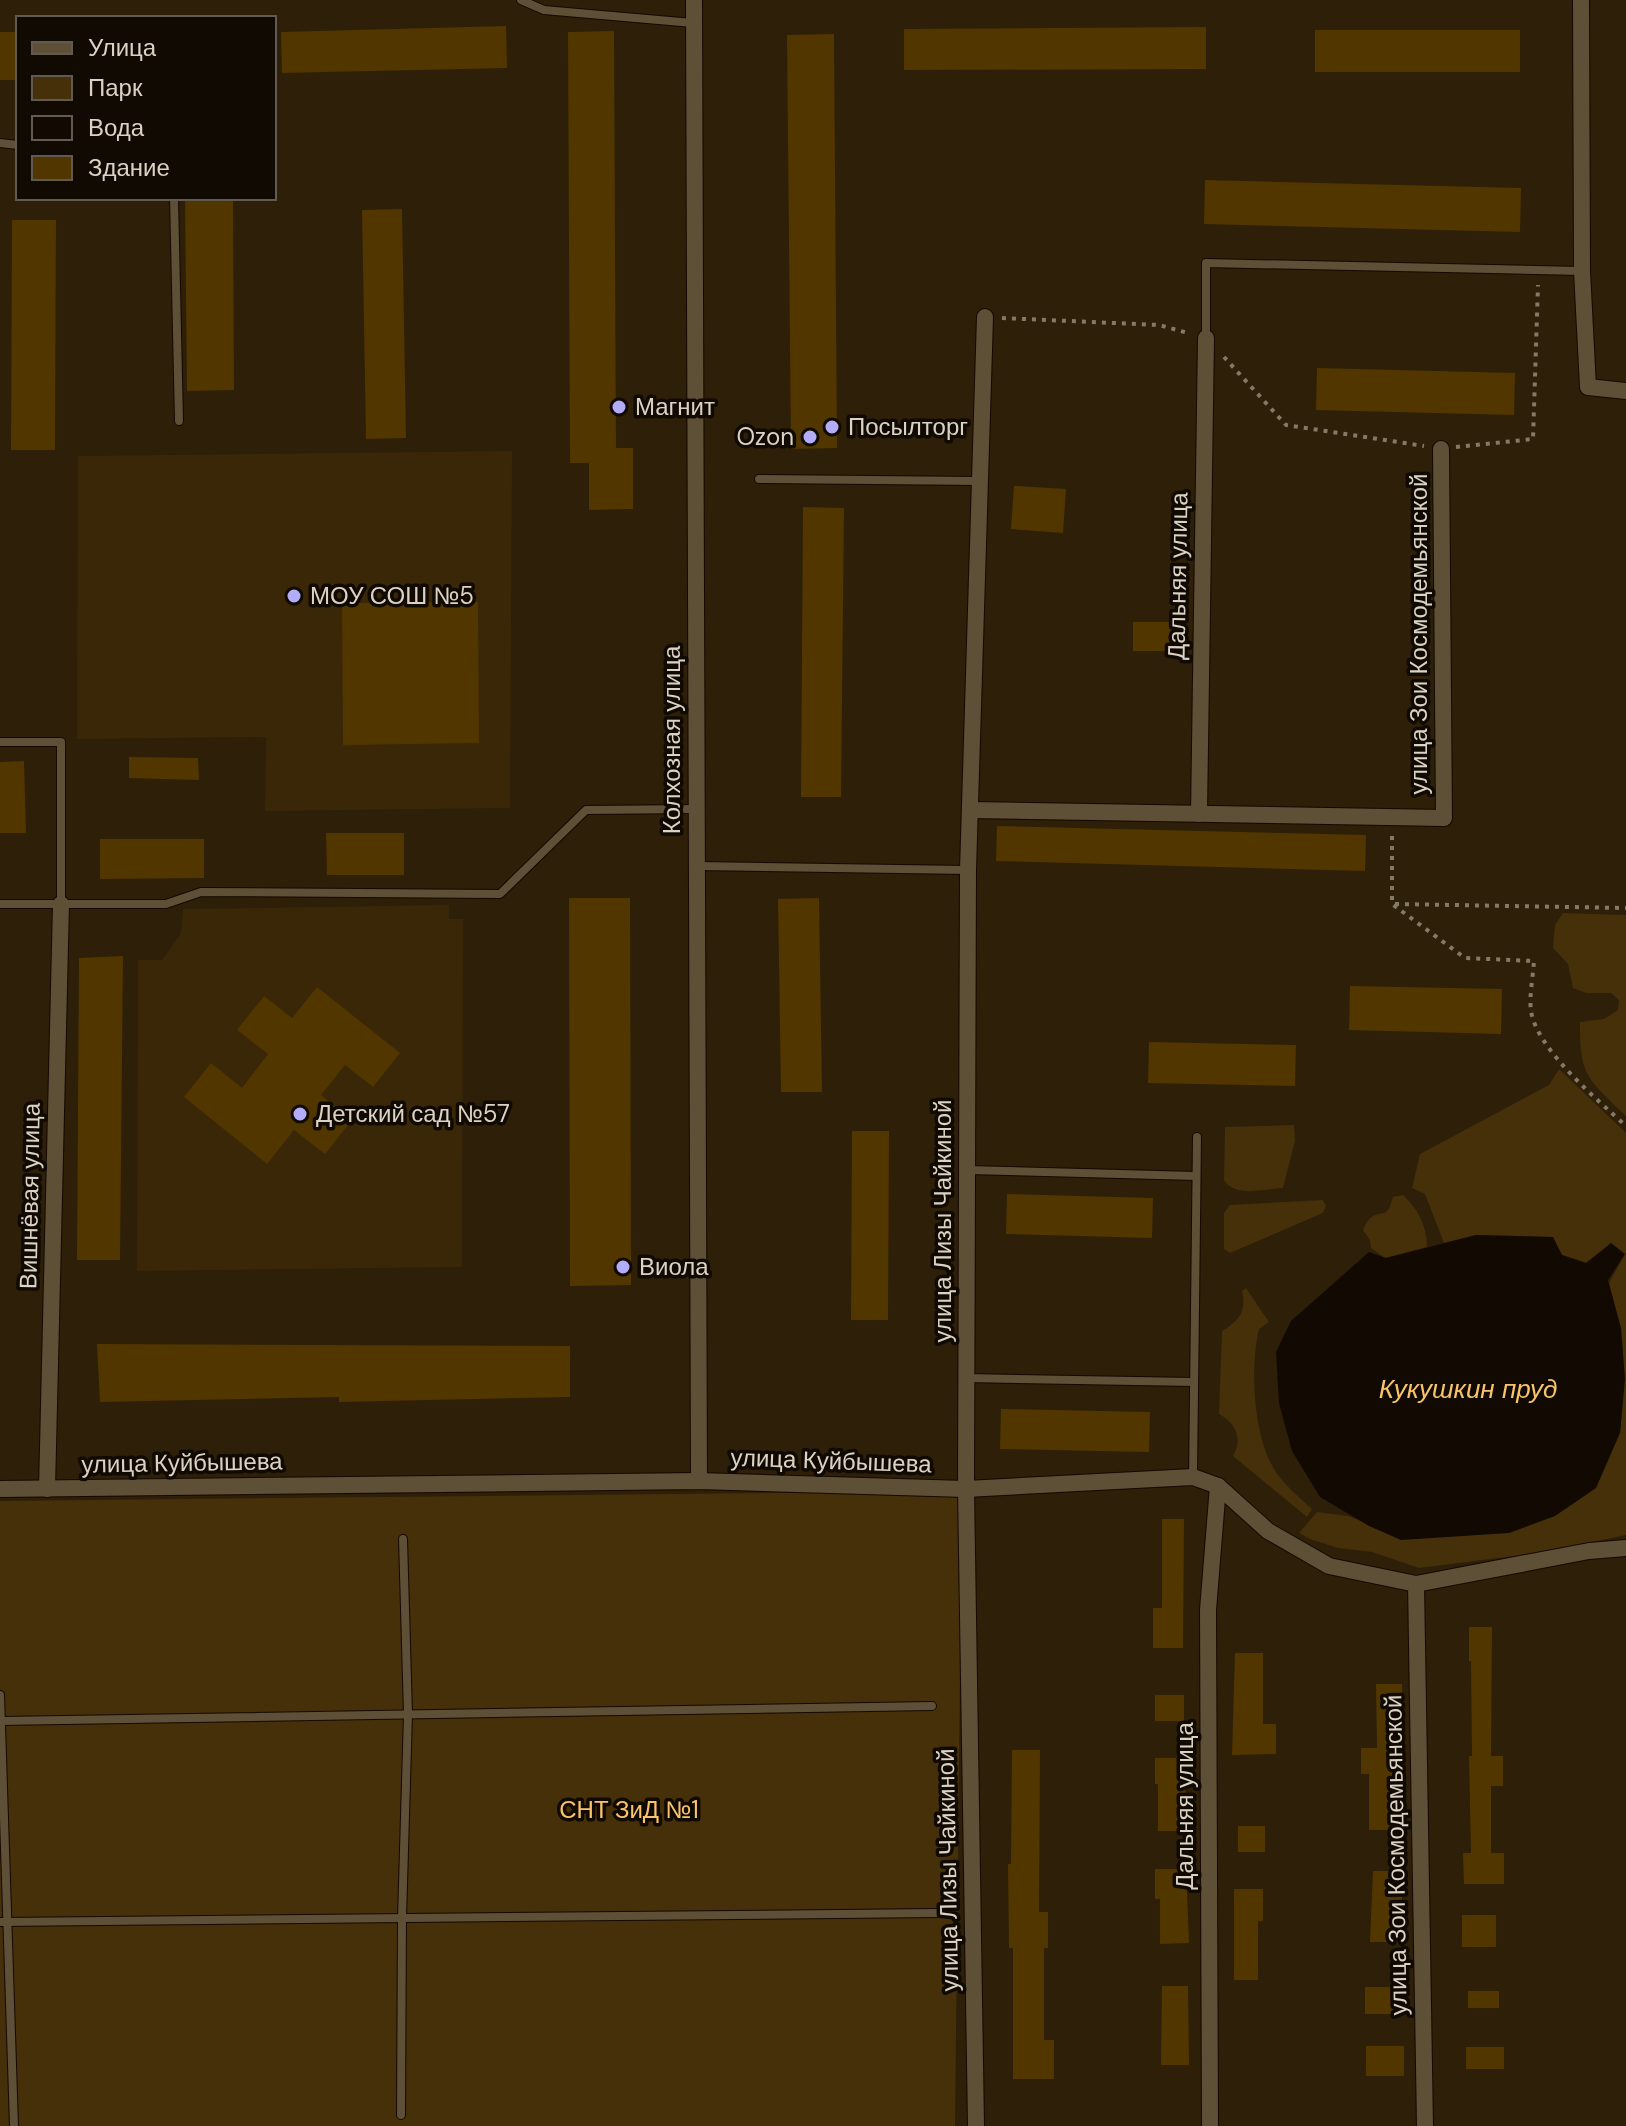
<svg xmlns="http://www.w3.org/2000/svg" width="1626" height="2126" viewBox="0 0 1626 2126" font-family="'DM Sans',sans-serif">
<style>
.built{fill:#392708}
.green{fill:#45300a}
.water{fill:#120a02}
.building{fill:#523600}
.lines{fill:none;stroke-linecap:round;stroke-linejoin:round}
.lane-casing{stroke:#150800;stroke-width:10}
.street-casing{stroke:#150800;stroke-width:18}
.path{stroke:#857967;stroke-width:4;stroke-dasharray:4 6;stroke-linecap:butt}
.lane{stroke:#5e4f37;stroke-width:8}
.street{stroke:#5e4f37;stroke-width:16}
.poi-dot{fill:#b3adf9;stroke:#100a03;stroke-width:3}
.labels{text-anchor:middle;stroke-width:7;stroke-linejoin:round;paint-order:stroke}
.poi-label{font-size:24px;fill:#dbd2c4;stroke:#100a03;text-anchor:start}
.street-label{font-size:24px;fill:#dbd2c4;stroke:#100a03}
.park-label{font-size:24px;fill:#fac36a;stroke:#100a03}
.water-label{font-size:26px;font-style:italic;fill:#fac36a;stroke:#100a03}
</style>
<rect width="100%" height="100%" fill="#2d1f08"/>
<g class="built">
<path d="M512,451L510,808L265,811L266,737L77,739L78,456Z"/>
<path d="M449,905V919H463L462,1267L137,1271L138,960H162L181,933L183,909Z"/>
</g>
<g class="green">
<path d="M1563,913L1626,915V1116C1589,1080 1579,1077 1580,1022L1604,1019L1618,1010L1619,1000L1611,993H1586L1573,988L1568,964L1553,948L1555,925Z"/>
<path d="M1559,1069L1626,1133V1535L1538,1553L1419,1568L1372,1552L1338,1548L1310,1539L1299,1533L1317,1512L1348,1516L1367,1523L1620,1433C1626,1373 1624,1342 1609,1283L1625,1254L1587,1263L1562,1255L1552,1237L1476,1235L1444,1243L1425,1194L1412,1188L1420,1154L1549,1085Z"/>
<path d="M1294,1125L1295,1141L1283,1188C1264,1189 1235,1198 1224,1180L1225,1127Z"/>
<path d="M1403,1195C1418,1209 1427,1226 1427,1247L1385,1258L1371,1248L1370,1240L1363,1230C1368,1218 1372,1214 1385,1213L1389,1209L1393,1197Z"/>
<path d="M1323,1200L1326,1206L1323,1213L1230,1253L1224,1249V1213L1230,1205Z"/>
<path d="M1246,1288L1269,1322L1259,1329C1250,1367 1253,1434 1274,1469C1283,1484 1299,1497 1312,1509L1307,1517L1233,1456C1243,1439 1236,1423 1219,1414L1222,1331C1239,1321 1247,1311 1242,1291Z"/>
<path d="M962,1491L955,2126H0V1501Z"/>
</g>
<path class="water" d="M1476,1235L1553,1237L1562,1255L1586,1263L1611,1243L1625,1254L1608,1280L1621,1328L1625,1379L1620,1433L1596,1488L1555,1516L1509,1533L1401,1540L1369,1526L1320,1497L1292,1451L1279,1403L1276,1352L1291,1321L1369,1252L1386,1258Z"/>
<g class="building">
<path d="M506,26L507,68L282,73L281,32Z"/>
<path d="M1206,27V69L904,70V29Z"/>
<rect x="1315" y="30" width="205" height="42"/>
<path d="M614,31L616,448H633V509L589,510V463H570L568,32Z"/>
<rect x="0" y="32" width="18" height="48"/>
<path d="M834,34L837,448L791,449L787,35Z"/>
<path d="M1205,180L1521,188L1520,232L1204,224Z"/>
<path d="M185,198H233L234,390L187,391Z"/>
<path d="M402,209L406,438L366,439L362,210Z"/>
<path d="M12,220H56L55,450H11Z"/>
<path d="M1317,368L1515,373L1514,415L1316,410Z"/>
<path d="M1014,486L1066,489L1063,533L1011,529Z"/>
<path d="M803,507L844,508L841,797H801Z"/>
<path d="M478,602L479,743L343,745L342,603Z"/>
<rect x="1133" y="622" width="44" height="29"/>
<path d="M129,757L198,758L199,780L129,778Z"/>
<path d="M24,761L26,833H0V762Z"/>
<path d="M997,826L1366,835L1365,871L996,861Z"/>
<path d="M326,833H404V875H327Z"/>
<path d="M100,839H204V878L100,879Z"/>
<path d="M569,898H630L631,1285L570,1286Z"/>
<path d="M819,898L822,1092H781L778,899Z"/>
<path d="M123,956L120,1260H77L79,958Z"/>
<path d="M1350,986L1502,989L1501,1034L1349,1030Z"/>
<path d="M317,987L400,1053L373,1087L345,1065L321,1095L352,1120L325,1154L294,1130L267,1164L184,1097L211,1063L242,1088L268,1054L237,1030L264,996L292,1018Z"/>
<path d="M1149,1042L1296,1045L1295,1086L1148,1083Z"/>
<path d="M852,1131H889L888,1320H851Z"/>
<path d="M1007,1194L1153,1198L1152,1238L1006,1234Z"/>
<path d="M97,1344L570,1346V1397L339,1402V1397L100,1402Z"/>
<path d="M1001,1409L1150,1412L1149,1452L1000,1449Z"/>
<path d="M1162,1519H1184L1183,1648H1153V1608H1162Z"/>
<path d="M1469,1627H1492L1491,1756H1503V1786H1491V1853H1504V1884H1464L1463,1853H1471L1469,1756H1472L1471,1661H1469Z"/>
<path d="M1235,1653H1263V1724H1276V1754L1232,1755Z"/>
<path d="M1376,1684H1402L1403,1830H1369V1774H1361V1748H1377Z"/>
<rect x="1155" y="1695" width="29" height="26"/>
<path d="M1012,1750H1040L1039,1912H1048V1948H1044V2040H1054V2079H1013V1948H1009L1008,1864H1011Z"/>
<path d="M1155,1758H1184L1187,1831H1158V1784H1155Z"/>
<rect x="1238" y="1826" width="27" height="26"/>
<path d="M1155,1869H1186L1189,1943L1160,1944V1899H1155Z"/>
<path d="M1373,1871H1406V1894H1402V1942H1370Z"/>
<path d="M1234,1889H1263V1921H1258V1980H1234Z"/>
<rect x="1462" y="1915" width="34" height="32"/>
<path d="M1162,1986H1188L1189,2065H1161Z"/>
<rect x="1365" y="1987" width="39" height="27"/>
<rect x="1468" y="1991" width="31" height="17"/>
<rect x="1366" y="2046" width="38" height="30"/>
<rect x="1466" y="2047" width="38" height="22"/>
</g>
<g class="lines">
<g class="lane-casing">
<g id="lane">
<path d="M521,0L544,10L693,23"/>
<path d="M0,143L18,145"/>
<path d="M174,198L179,421"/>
<path d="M1206,338V263L1581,271"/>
<path d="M759,479L979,481"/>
<path d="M0,742H61V904"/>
<path d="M697,866L968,870"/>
<path d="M0,904H166L201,892L500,894L586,810L696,809"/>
<path d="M967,1170L1196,1176"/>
<path d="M966,1378L1194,1382"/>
<path d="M1193,1477L1197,1137"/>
<path d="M0,1695L14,2126"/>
<path d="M0,1721L932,1706"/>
<path d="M0,1922L937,1913"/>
<path d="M401,2115L402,1918L408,1714L403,1539"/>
</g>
</g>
<g class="street-casing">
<g id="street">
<path d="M694,0L699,1481"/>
<path d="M1581,0L1582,271L1588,387L1626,391"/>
<path d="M970,810L1444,818L1441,449"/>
<path d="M1199,814L1206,338"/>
<path d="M0,1489L699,1481L966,1489L1193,1477L1218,1486L1268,1531L1329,1566L1416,1584L1589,1551L1626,1548"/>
<path d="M47,1489L61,904"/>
<path d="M1416,1584L1425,2126"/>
<path d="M976,2126L966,1489L968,870L985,317"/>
<path d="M1210,2126L1208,1610L1218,1486"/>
</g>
</g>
<g class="path">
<path d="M1002,318L1159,325L1188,333"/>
<path d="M1224,357L1286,425L1424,446"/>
<path d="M1456,447L1533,439L1538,285"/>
<path d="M1392,836V904L1465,958L1534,961C1533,977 1529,996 1531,1011C1537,1050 1598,1100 1626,1126"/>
<path d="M1395,904L1626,908"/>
</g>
<use href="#lane" class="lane"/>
<use href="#street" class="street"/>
</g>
<g class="poi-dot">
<circle cx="619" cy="407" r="8"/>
<circle cx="832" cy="427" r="8"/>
<circle cx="810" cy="437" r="8"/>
<circle cx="294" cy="596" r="8"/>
<circle cx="300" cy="1114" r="8"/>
<circle cx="623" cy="1267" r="8"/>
</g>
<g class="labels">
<g class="poi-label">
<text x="635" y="415">Магнит</text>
<text x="848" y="435">Посылторг</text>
<text x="794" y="445" text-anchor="end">Ozon</text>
<text x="310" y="604">МОУ СОШ №5</text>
<text x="316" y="1122">Детский сад №57</text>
<text x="639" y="1275">Виола</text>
</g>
<g class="street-label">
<text transform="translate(1178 576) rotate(-89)" y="8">Дальняя улица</text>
<text transform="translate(1419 634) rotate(-90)" y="8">улица Зои Космодемьянской</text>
<text transform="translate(672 740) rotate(-90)" y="8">Колхозная улица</text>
<text transform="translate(30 1196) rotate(-89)" y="8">Вишнёвая улица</text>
<text transform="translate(943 1221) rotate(-90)" y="8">улица Лизы Чайкиной</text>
<text transform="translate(831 1461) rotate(2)" y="8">улица Куйбышева</text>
<text transform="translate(182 1463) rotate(-1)" y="8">улица Куйбышева</text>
<text transform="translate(1185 1806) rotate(-90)" y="8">Дальняя улица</text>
<text transform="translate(1396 1855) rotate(-91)" y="8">улица Зои Космодемьянской</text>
<text transform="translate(948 1870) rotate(-91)" y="8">улица Лизы Чайкиной</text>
</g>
<g class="park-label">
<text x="629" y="1818">СНТ ЗиД №1</text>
</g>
<g class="water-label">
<text x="1468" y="1398">Кукушкин пруд</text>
</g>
</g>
<rect x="16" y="16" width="260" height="184" fill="#100a03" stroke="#615a50" stroke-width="2"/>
<rect x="32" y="42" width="40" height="12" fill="#5e4f37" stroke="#615a50" stroke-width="2"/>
<text x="88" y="56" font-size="24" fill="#dbd2c4">Улица</text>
<rect x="32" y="76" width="40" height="24" fill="#45300a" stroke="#615a50" stroke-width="2"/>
<text x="88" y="96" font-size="24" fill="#dbd2c4">Парк</text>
<rect x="32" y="116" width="40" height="24" fill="#120a02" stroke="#615a50" stroke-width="2"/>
<text x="88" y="136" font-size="24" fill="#dbd2c4">Вода</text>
<rect x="32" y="156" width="40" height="24" fill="#523600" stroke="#615a50" stroke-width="2"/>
<text x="88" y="176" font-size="24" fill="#dbd2c4">Здание</text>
</svg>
